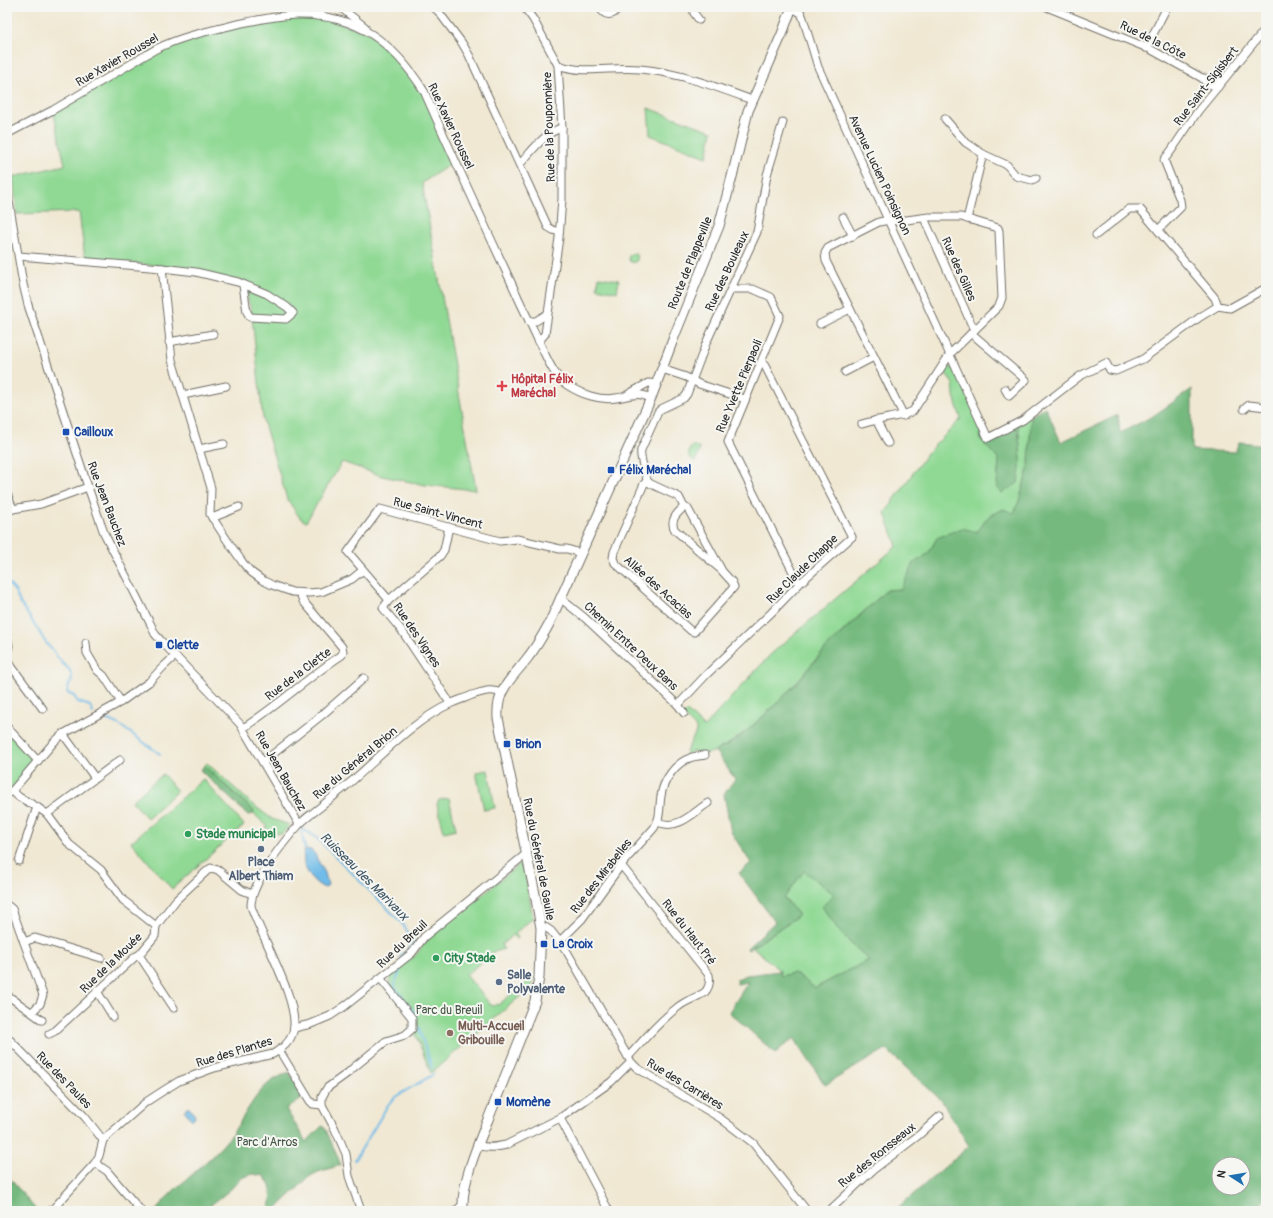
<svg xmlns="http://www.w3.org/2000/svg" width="1273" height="1218" viewBox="0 0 1273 1218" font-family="Pangolin,sans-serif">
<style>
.green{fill:#90d994;stroke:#5e8260}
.forest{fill:#74b97e;stroke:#507254;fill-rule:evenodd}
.water{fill:#6fbbe8;stroke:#4d738a}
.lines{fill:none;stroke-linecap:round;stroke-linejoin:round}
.stream{stroke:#6fbbe8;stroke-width:2}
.minor-casing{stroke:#706d66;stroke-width:9}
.tertiary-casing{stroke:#706d66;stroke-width:11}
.minor{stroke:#fff;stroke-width:7}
.tertiary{stroke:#fff;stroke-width:9}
.health-dot{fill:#e0444e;stroke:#f6f6f2;stroke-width:1.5}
.transit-dot{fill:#1a4fb4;stroke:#f6f6f2;stroke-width:1.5}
.leisure-dot{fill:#2e9e5b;stroke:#f6f6f2;stroke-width:1.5}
.service-dot{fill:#5c6f8a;stroke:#f6f6f2;stroke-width:1.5}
.education-dot{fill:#8d6e63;stroke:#f6f6f2;stroke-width:1.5}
.labels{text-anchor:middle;stroke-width:4;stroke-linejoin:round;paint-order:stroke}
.street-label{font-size:12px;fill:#2b2b2b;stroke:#f6f6f2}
.health-label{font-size:12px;font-weight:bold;fill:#be3a42;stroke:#f6f6f2;text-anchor:start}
.transit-label{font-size:12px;font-weight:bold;fill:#164399;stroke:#f6f6f2;text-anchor:start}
.leisure-label{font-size:12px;font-weight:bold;fill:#27864d;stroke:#f6f6f2;text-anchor:start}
.service-label{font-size:12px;font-weight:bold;fill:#4e5e75;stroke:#f6f6f2}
.park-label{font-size:12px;fill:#445645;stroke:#f6f6f2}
.education-label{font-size:12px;font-weight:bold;fill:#785e54;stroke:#f6f6f2;text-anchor:start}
.water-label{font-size:13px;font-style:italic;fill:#3f5664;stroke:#f6f6f2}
</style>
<rect width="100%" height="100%" fill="#f6f6f2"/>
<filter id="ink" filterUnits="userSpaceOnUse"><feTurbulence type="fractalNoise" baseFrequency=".025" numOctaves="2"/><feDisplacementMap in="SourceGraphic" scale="8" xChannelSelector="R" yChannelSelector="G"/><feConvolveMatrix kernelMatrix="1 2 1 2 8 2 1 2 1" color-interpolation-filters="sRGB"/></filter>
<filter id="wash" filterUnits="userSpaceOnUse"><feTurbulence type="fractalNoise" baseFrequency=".012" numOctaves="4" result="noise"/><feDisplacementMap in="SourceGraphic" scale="16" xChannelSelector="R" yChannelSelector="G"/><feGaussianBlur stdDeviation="0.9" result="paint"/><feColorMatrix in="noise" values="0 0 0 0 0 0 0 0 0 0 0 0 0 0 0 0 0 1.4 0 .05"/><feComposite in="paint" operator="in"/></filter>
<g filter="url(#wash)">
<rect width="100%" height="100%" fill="#f0e8d3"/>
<g class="green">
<path d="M317,16L370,33L416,78L455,161L422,183L476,490L425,485L382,476L342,462L306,522L300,518L287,499L263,420L251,308L248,301L247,291H249V285L173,267L85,259L79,212L17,214L13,177L65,165L53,110L156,49L247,22Z"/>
<path d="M648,108L712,131L707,157L650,135Z"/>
<circle cx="633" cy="258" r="4.5"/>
<path d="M599,277L619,280L617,292L597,288Z"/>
<path d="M946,367H950L957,370L984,430L981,440L999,460L997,487L1021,460L1018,424L1031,416L1029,466L1019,501L1014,514L989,516L977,532L937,538L928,554L914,563L901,589L887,590C867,609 846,627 827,647C815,659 805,673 793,686C780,701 713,770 693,751L686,756V752L696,732V728L683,715L687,711L704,727L771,654L897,546L885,513L927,453L961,419L954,396L953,384L944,370Z"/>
<path d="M692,446H695L700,449L698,455L695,461C687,458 687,452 692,446Z"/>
<path d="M7,727L38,761L7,794Z"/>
<path d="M207,763L252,804L272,819L290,825L282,834C275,834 270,833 265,828L267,826L254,814L253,810L204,766Z"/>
<path d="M488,770L495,808L484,810L476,772Z"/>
<path d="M163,774L177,791L147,818L132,801Z"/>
<path d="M203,779L244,825L172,889L131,842Z"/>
<path d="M449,798L456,829L444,832L437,804L439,800Z"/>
<path d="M523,861L533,918L515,933L518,938L516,939L513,935L501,945L504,949L493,952L466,975L491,1005L494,1006L496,1004L498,1005L534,976L532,986L431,1073L415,1033L417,1024L390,984L389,978L391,974L416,955L427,940Z"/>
<path d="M804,870L834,894L843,936L869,960L815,988L794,973L781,976L780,971L753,947L799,915L784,898Z"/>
</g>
<g class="forest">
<path d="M1192,389V450L1235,452L1239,442L1266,445V1199L1260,1204L1266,1207V1211H894L969,1146L942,1101L886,1049L825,1085L794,1038L775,1053L729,1012L748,982L737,984V979L747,975L780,971L781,976L794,973L815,988L869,960L843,936L822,907L834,894L804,871L784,898L799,915L748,950L747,948L775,922L739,873L751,863L731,832L724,794L735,779L715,751L736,740L768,712L793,687L826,648L887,590L901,589L914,563L928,554L937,538L962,528L977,532L989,516L1003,509L1014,513L1019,501L1029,466L1031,416L1045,407L1061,442L1118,415L1120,433L1153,416ZM1219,1164H1243V1188H1219Z"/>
<path d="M1018,424L1021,460L1018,483L1002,493L997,487L999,460L981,440L980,433L984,430L988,438Z"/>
<path d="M204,766L253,810L254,814L248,815L200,770Z"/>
<path d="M289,1072L305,1097L286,1109L306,1142L322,1126H323L326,1130L341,1165L318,1172L309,1177L274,1211H270L269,1209C273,1195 273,1188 264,1176L253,1174L241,1178L230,1190L203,1211H156C164,1199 175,1189 186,1180C198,1169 211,1158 222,1146C240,1128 250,1098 270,1082C276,1078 283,1075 289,1072Z"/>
<path d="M7,1175L37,1211H7Z"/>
</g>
<g class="water">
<path d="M305,849L311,850L315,854L317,859L325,873L328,885L325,888C311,883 299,863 305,849Z"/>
<path d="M189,1107L195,1116L193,1119H191L184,1110Z"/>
</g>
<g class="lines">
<g class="stream">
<path d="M7,582L15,591L20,603L37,628L44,640L63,664L69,669L71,674L72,680L69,685L67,692L69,694L74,696L78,702L90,706L93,713"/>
<path d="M100,717L118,724L160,754"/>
<path d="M301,829L305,849"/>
<path d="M302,829L316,837L401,922L414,941L412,946L400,957"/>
<path d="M400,967C401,975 393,980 395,987L416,1015"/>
<path d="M419,1027L420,1032L432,1068"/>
<path d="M355,1160L388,1105L395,1097L434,1074"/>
</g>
</g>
</g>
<g filter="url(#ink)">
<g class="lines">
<g class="minor-casing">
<g id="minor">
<path d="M340,7L365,27"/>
<path d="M433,7L438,11L462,43L469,55L548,227L553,230L559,232"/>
<path d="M524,7L533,19L558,65"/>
<path d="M599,7C605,17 613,17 619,7"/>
<path d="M693,7L694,13L699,20"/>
<path d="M1047,7L1150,49L1202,78L1208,84L1218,87"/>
<path d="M792,8L801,13L803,18L818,67L988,438L1023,420L1080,376L1106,363L1110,370L1116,371L1143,359L1200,317L1218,306L1230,308L1266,288"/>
<path d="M317,16L324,7"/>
<path d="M1146,48L1167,7"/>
<path d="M1203,78L1215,80L1225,78"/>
<path d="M945,119L965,142L983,154L1007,165L1016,176L1032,180L1036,178"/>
<path d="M7,134L53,110L156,49C183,36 208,31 238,24C257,20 278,15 298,15C357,14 393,42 424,91C454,159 485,226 516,293C523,309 531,324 538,340C546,355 552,375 567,385C581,394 600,401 616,398C631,396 636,391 651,398"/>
<path d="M520,164C531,152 546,131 562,128"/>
<path d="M7,190L23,284L28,305L88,487L104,533L151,625L155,634L163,643L240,724L299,824"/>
<path d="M843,217L853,236"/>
<path d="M924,218L974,330"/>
<path d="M967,219L983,154"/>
<path d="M1158,230L1181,207L1180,200L1164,160L1171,151L1198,111L1266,28"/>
<path d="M1096,235L1129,209H1140L1215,298L1218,306"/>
<path d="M19,256L162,268L196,272L238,282L267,294L287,307L293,313L286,319L250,317L247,312L243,285"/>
<path d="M162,268L172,360L211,488L210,514L227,540L243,563L251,572L262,580L272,585L292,592L309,593L321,592L352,579L363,570"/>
<path d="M731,289H753L771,297L780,316L728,442L799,584"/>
<path d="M529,321H536L547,314"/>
<path d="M820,324L850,309"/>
<path d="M971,333L1026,380L1009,396L1005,389"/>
<path d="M539,341L545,334L559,238L562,199V128L558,65C586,75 611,66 640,69C677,72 717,87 752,100"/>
<path d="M169,342L213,334"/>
<path d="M662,369L686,377L699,384L745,399"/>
<path d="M845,372L874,357"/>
<path d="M183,395L226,386"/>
<path d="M627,395L648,383L657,384"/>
<path d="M1244,409L1249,405L1266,407"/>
<path d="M876,420L888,443"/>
<path d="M862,424C879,418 897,419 913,411L950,354L999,306L1002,298L999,231L998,228L961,217H929L899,221L889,220L879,222L828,248L825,253L826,261L904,416"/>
<path d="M199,449L224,444"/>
<path d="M647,481L651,484L679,497L684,507C677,513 669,521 675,530L719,568"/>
<path d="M7,494L13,509"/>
<path d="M684,507L688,509L722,571L732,582L734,587L694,632L691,631L615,563L613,558L614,552L644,484L647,481C646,471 639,459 641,450L658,412L661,409L684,398L687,394L707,341L757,232L767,175L783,122"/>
<path d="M7,510L41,504L88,487"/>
<path d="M212,518L239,507"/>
<path d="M449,527L444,550L440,556L389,600L383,608L402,631L450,703"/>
<path d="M560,598L585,618L678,705L684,713"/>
<path d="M389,600L348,552L380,509L500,541L517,539L560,549H567L580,553"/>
<path d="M7,635L9,646L7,654"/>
<path d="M86,643L87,653L97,670L104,676L121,702"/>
<path d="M7,656L12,667L43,709"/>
<path d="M678,705L707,674L771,613L799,584L852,537L765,366L762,362"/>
<path d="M7,727L38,761"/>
<path d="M243,728C278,706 308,677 342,655L343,651L342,647L303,601L300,593"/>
<path d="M63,734L95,778"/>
<path d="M263,762L322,715L364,678"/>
<path d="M12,791L19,797L37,807L47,814L69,844L101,870L123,900L156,926"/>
<path d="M7,794L12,791L54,742L63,734L121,702L132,694L149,682L163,667L175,656"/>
<path d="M47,814L120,760"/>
<path d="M658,822C677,831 693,813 708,803"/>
<path d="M19,861L37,807"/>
<path d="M621,865L709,975C710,981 710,987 705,992C697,998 686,1000 678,1007C659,1021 644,1040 628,1057"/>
<path d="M7,905L12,909L43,995L40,1004L32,1012"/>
<path d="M541,928L545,927L551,931L566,950L631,1062L637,1068L653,1078L720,1118L753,1143L807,1211"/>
<path d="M560,941L582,919L621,865L654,828C661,818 659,808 661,796C663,781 675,763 690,758C694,756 700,756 705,755"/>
<path d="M24,942L35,938L101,958"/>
<path d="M139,955L174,1008"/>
<path d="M97,991L113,1017"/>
<path d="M7,995L42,1020"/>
<path d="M294,1028L311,1024L330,1016L345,1006L412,953L424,937L526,854"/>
<path d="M49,1034L55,1031L136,956L139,955L155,936L156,926L176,900L208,870L211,868L218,870L242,890L252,894"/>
<path d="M7,1037L85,1117L103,1140"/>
<path d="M279,1050L310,1101L313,1104L322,1105"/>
<path d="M560,1118L609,1211"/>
<path d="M478,1145C487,1149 497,1147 506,1145L560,1118L611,1082L631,1062"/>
<path d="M95,1163L107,1171L141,1211"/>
<path d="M51,1211L95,1163L99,1156L103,1140L146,1102L166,1089L179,1081L214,1068L273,1054C280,1050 289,1043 292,1035C304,1008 260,935 251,906C251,884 283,842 298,826C302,821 309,816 314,812C327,802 339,792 352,781C383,754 414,720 452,703C459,700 466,698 472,695C483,692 491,688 501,693"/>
<path d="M361,1211L349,1176L346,1154L335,1129L322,1105V1097L327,1088L349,1072L353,1068L386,1041L405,1035L412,1029V1018L381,979"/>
<path d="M829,1211L873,1170L919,1135L940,1116"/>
</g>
</g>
<g class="tertiary-casing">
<path id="tertiary" d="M457,1211L463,1206C462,1180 481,1137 491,1112C506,1075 520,1038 535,1001L539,977L541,928L536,899L498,718C496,688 513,678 529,656C537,646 543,635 549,624L651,398L674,337L719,226L734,169L748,111L782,34L792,7"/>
</g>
<use href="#minor" class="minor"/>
<use href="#tertiary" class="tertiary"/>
</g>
</g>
<path class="health-dot" d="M500 380h4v4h4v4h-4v4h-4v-4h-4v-4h4z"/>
<g class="transit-dot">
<rect x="62" y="428" width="8" height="8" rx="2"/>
<rect x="607" y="466" width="8" height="8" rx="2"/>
<rect x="155" y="641" width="8" height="8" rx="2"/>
<rect x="503" y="740" width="8" height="8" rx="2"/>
<rect x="540" y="940" width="8" height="8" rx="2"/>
<rect x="494" y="1098" width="8" height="8" rx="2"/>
</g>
<g class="leisure-dot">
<circle cx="188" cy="834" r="4"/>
<circle cx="436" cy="958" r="4"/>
</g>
<g class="service-dot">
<circle cx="261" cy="849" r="4"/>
<circle cx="499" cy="982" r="4"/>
</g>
<circle class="education-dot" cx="450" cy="1033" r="4"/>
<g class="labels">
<g class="street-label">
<text transform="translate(1153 40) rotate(26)" y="4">Rue de la Côte</text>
<text transform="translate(117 60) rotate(-30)" y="4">Rue Xavier Roussel</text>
<text transform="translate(1206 86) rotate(-52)" y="4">Rue Saint-Sigisbert</text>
<text transform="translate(451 126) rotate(65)" y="4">Rue Xavier Roussel</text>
<text transform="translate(549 127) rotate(-92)" y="4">Rue de la Pouponnière</text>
<text transform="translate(880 175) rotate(65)" y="4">Avenue Lucien Poinsignon</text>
<text transform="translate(690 263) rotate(-68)" y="4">Route de Plappeville</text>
<text transform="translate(959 269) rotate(66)" y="4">Rue des Gilles</text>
<text transform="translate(727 271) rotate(-65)" y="4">Rue des Bouleaux</text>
<text transform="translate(739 386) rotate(-67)" y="4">Rue Yvette Pierpaoli</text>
<text transform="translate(107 504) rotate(69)" y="4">Rue Jean Bauchez</text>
<text transform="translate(438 513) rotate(15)" y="4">Rue Saint-Vincent</text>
<text transform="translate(802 569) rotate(-44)" y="4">Rue Claude Chappe</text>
<text transform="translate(658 587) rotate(42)" y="4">Allée des Acacias</text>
<text transform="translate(417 635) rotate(56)" y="4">Rue des Vignes</text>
<text transform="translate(631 646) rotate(43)" y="4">Chemin Entre Deux Bans</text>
<text transform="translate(298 674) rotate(-37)" y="4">Rue de la Clette</text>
<text transform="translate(355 763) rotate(-40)" y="4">Rue du Général Brion</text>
<text transform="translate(281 771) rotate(60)" y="4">Rue Jean Bauchez</text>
<text transform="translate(539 859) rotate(79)" y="4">Rue du Général de Gaulle</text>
<text transform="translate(601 876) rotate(-52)" y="4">Rue des Mirabelles</text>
<text transform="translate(689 932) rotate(52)" y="4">Rue du Haut Pré</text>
<text transform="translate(402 944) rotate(-43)" y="4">Rue du Breuil</text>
<text transform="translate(111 963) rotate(-44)" y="4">Rue de la Mouée</text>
<text transform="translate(234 1052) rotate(-17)" y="4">Rue des Plantes</text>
<text transform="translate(64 1080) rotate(46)" y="4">Rue des Paules</text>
<text transform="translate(685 1084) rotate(31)" y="4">Rue des Carrières</text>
<text transform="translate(877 1155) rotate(-39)" y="4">Rue des Ronsseaux</text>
</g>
<g class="health-label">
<text x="511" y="383">Hôpital Félix<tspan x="511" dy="14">Maréchal</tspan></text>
</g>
<g class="transit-label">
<text x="74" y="436">Cailloux</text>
<text x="619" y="474">Félix Maréchal</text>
<text x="167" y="649">Clette</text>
<text x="515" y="748">Brion</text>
<text x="552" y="948">La Croix</text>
<text x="506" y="1106">Momène</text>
</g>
<g class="leisure-label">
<text x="196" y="838">Stade municipal</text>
<text x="444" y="962">City Stade</text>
</g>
<g class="service-label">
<text x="261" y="866">Place<tspan x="261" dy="14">Albert Thiam</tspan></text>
<text x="507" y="979" text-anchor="start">Salle<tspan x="507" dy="14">Polyvalente</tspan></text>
</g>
<g class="park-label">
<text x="449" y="1014">Parc du Breuil</text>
<text x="267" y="1146">Parc d'Arros</text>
</g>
<g class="education-label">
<text x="458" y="1030">Multi-Accueil<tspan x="458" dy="14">Gribouille</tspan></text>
</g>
<g class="water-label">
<text transform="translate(365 876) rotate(45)" y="5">Ruisseau des Marivaux</text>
</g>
</g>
<rect width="1273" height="1218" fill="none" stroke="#f6f6f2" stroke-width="24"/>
<g transform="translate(1231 1176) rotate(282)"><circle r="19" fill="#f6f6f2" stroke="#a5a5a2"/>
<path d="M0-3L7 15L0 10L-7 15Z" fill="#1f6fb2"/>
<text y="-6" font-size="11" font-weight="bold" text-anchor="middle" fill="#2b2b2b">N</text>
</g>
</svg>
